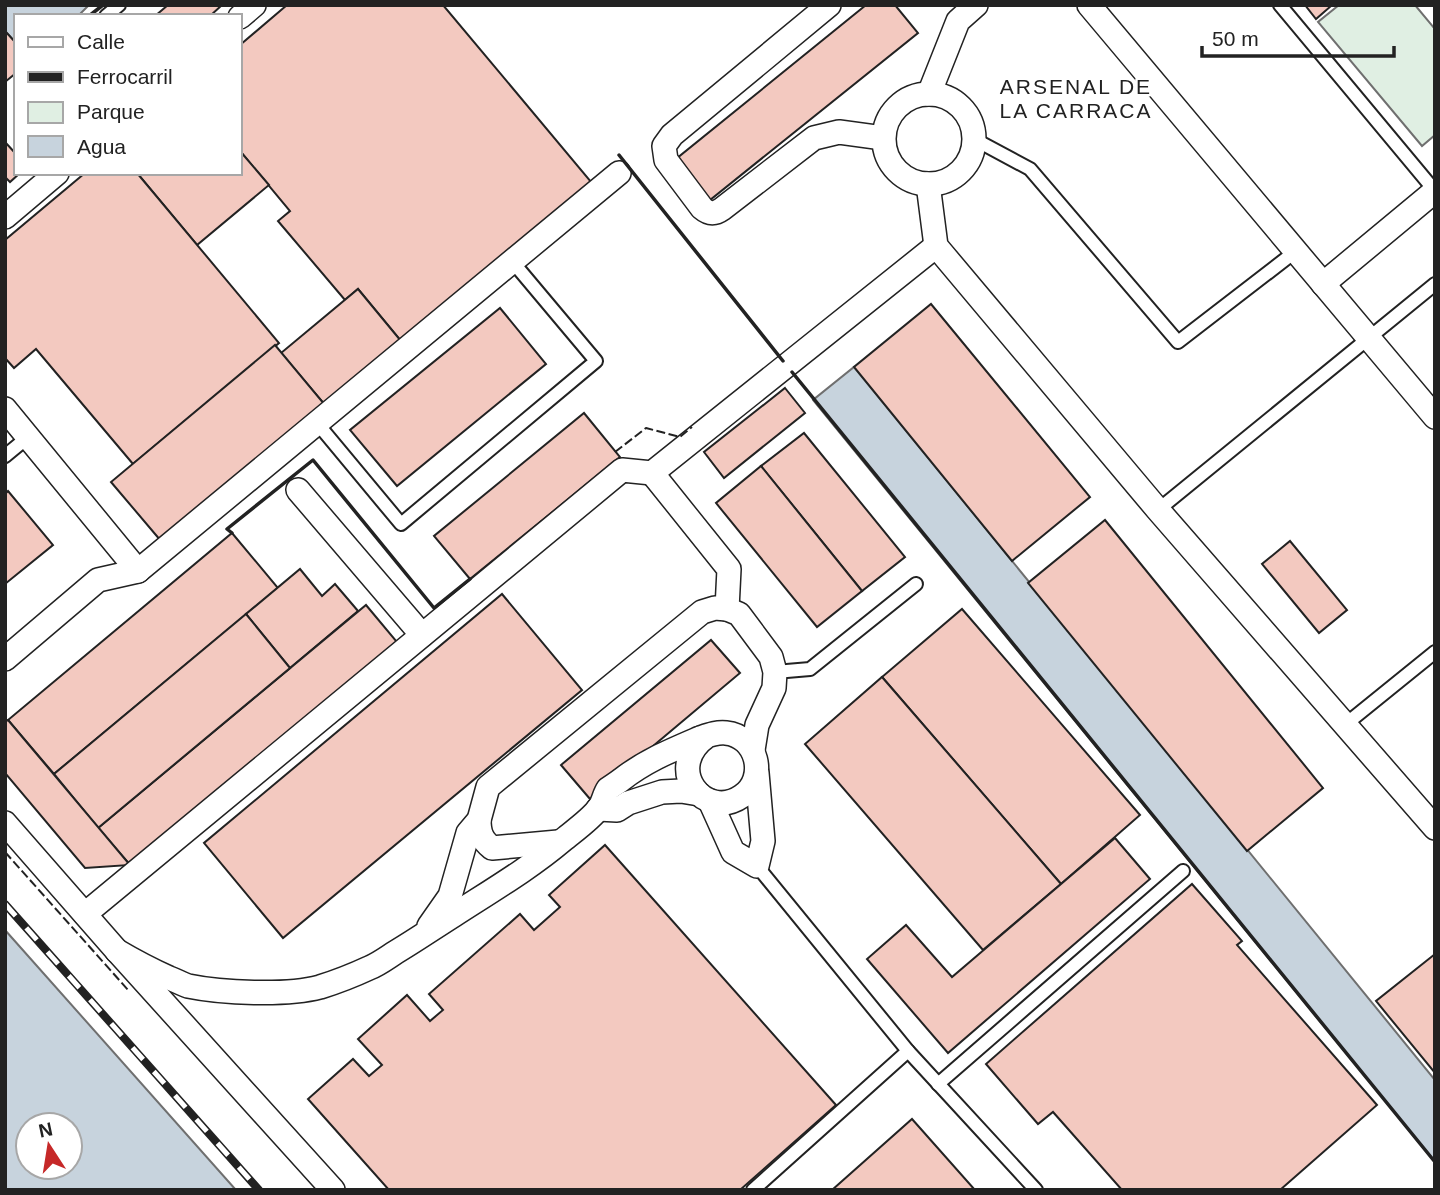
<svg xmlns="http://www.w3.org/2000/svg" width="1440" height="1195" viewBox="0 0 1440 1195" font-family="Arial,sans-serif">
<style>
.green{fill:#e0efe3;stroke:#6f6f6f;stroke-width:2}
.water{fill:#c7d3dd;stroke:#6f6f6f;stroke-width:2;fill-rule:evenodd}
.building{fill:#f3c9c0;stroke:#222;stroke-width:2}
.lines{fill:none;stroke-linecap:round;stroke-linejoin:round}
.lane-casing{stroke:#222;stroke-width:16}
.street-casing{stroke:#222;stroke-width:26}
.lane{stroke:#fff;stroke-width:12}
.street{stroke:#fff;stroke-width:23}
.rail-casing{stroke:#222;stroke-width:8}
.rail{stroke:#fff;stroke-width:5;stroke-dasharray:16;stroke-linecap:butt}
.fence{stroke:#222;stroke-width:2;stroke-dasharray:9 3.5;stroke-linecap:butt}
.wall{stroke:#222;stroke-width:3.5}
.labels{text-anchor:middle;stroke-width:5;stroke-linejoin:round;paint-order:stroke}
.neighbourhood-label{font-size:21px;letter-spacing:2px;fill:#222;stroke:#fff}
</style>
<rect width="100%" height="100%" fill="#fff"/>
<path class="green" d="M1339,5H1415L1435,29V135L1422,146L1318,22Z"/>
<g class="water">
<path d="M5,5H89L78,16H16V43L5,31Z"/>
<path d="M854,367L1435,1080V1162L813,400Z"/>
<path d="M5,930L236,1190H5ZM28,1125H70V1167H28Z"/>
</g>
<g class="building">
<path d="M168,5H222L210,16H155Z"/>
<path d="M287,5H443L592,183L401,341L358,289L345,300L278,221L290,211L240,151V45Z"/>
<path d="M866,5H895L918,33L710,200L676,159Z"/>
<path d="M1305,5H1330L1331,6L1316,19Z"/>
<path d="M5,31L16,43V73L5,82Z"/>
<path d="M5,142L16,154V173H20L10,182L7,179L5,181Z"/>
<path d="M240,151L269,185L197,245L137,173H240Z"/>
<path d="M85,173H137L279,343L133,464L36,349L14,368L5,358V240Z"/>
<path d="M358,289L401,341L325,405L281,353Z"/>
<path d="M931,304L1090,497L1012,561L854,367Z"/>
<path d="M500,308L546,364L397,486L350,430Z"/>
<path d="M275,345L325,405L161,541L111,482Z"/>
<path d="M785,388L805,413L724,478L704,452Z"/>
<path d="M584,413L620,457L470,579L434,536Z"/>
<path d="M804,433L905,557L862,591L761,466Z"/>
<path d="M761,466L862,591L817,627L716,503Z"/>
<path d="M8,491L53,545L5,584V494Z"/>
<path d="M1105,520L1323,788L1247,851L1028,583Z"/>
<path d="M232,533L278,588L54,774L8,720Z"/>
<path d="M1290,541L1347,610L1319,633L1262,564Z"/>
<path d="M300,569L322,596L335,584L358,611L290,668L246,614Z"/>
<path d="M502,594L582,690L283,938L204,843Z"/>
<path d="M366,605L397,642L130,865L98,828Z"/>
<path d="M962,609L1140,815L1061,884L882,677Z"/>
<path d="M246,614L290,668L98,828L54,774Z"/>
<path d="M711,640L740,673L590,799L561,765Z"/>
<path d="M882,677L1061,884L983,950L805,744Z"/>
<path d="M8,720L130,865L85,868L5,773V722Z"/>
<path d="M1115,838L1150,879L948,1053L867,959L906,925L952,977Z"/>
<path d="M605,845L836,1105L740,1190H389L308,1099L353,1059L369,1076L382,1065L358,1039L407,995L430,1021L443,1010L429,994L520,914L534,930L560,907L549,895Z"/>
<path d="M1192,884L1242,941L1237,945L1377,1105L1280,1190H1122L1053,1112L1038,1124L986,1064Z"/>
<path d="M1435,954V1073L1376,1001Z"/>
<path d="M912,1119L975,1190H832Z"/>
</g>
<g class="lines">
<g class="lane-casing">
<g id="lane">
<path d="M1280,5L1435,191"/>
<path d="M106,16L119,5"/>
<path d="M974,139L1030,169L1178,342L1296,251"/>
<path d="M317,423L401,524L596,361L512,261"/>
<path d="M5,456L28,437"/>
<path d="M1158,510L1435,284"/>
<path d="M775,672L810,669L916,584"/>
<path d="M1346,724L1435,652"/>
<path d="M757,866L908,1051L1036,1190"/>
<path d="M938,1084L1183,871"/>
<path d="M753,1190L908,1051"/>
</g>
</g>
<g class="street-casing">
<g id="street">
<path d="M829,5L672,135L664,146L666,160L702,208C709,214 715,214 722,209L814,138L839,132L883,138"/>
<path d="M1089,5L1435,417"/>
<path d="M240,17L254,5"/>
<path d="M929,94L958,21L976,5"/>
<circle cx="929" cy="139" r="45"/>
<path d="M928,184L936,246L1158,510L1435,828"/>
<path d="M5,217L57,173"/>
<path d="M1323,284L1435,191"/>
<path d="M5,409L138,571"/>
<path d="M652,473L729,569L727,609"/>
<path d="M298,490L422,635"/>
<path d="M5,659L98,580L138,571L619,173"/>
<path d="M710,801L733,852L757,866L763,841L757,773"/>
<path d="M598,809L617,810L628,803L662,792L681,791L699,794"/>
<path d="M479,820C479,833 482,840 492,848L558,842"/>
<path d="M5,823L117,951L333,1190"/>
<path d="M85,914L622,470L652,473L936,246"/>
<path d="M429,926L450,896L468,833L479,820L488,787L702,612L715,608L727,609L739,614L771,657L775,672L774,688L757,725L753,750"/>
<path d="M117,951C134,961 151,970 169,978C175,980 182,984 188,986C222,993 286,996 320,987C336,982 354,975 369,968C379,964 388,957 396,952C416,940 435,927 454,915C491,891 530,868 563,840C574,831 591,819 599,808C603,803 604,795 608,789C612,786 617,783 621,780C645,761 672,750 700,738C709,735 717,732 726,733C757,736 768,778 742,796C705,822 662,768 707,736"/>
</g>
</g>
<use href="#lane" class="lane"/>
<use href="#street" class="street"/>
<g class="rail-casing">
<path id="rail" d="M5,904L259,1190"/>
</g>
<use href="#rail" class="rail"/>
<g class="fence">
<path d="M615,452L646,428L680,437L692,427"/>
<path d="M5,852L129,991"/>
</g>
<g class="wall">
<path d="M89,16L103,5"/>
<path d="M619,155L783,361"/>
<path d="M792,372L1435,1162"/>
<path d="M232,533L227,529L313,460L434,608L470,579"/>
</g>
</g>
<g class="labels">
<g class="neighbourhood-label">
<text x="1076" y="94">ARSENAL DE<tspan x="1076" dy="24">LA CARRACA</tspan></text>
</g>
</g>
<rect width="1440" height="1195" fill="none" stroke="#222222" stroke-width="14"/>
<rect x="14" y="14" width="228" height="161" fill="#ffffff" stroke="#a7a7a7" stroke-width="2"/>
<rect x="28" y="37" width="35" height="10" fill="#ffffff" stroke="#a7a7a7" stroke-width="2"/>
<text x="77" y="49" font-size="21" fill="#222222">Calle</text>
<rect x="28" y="72" width="35" height="10" fill="#222222" stroke="#a7a7a7" stroke-width="2"/>
<text x="77" y="84" font-size="21" fill="#222222">Ferrocarril</text>
<rect x="28" y="102" width="35" height="21" fill="#e0efe3" stroke="#a7a7a7" stroke-width="2"/>
<text x="77" y="119" font-size="21" fill="#222222">Parque</text>
<rect x="28" y="136" width="35" height="21" fill="#c7d3dd" stroke="#a7a7a7" stroke-width="2"/>
<text x="77" y="154" font-size="21" fill="#222222">Agua</text>
<g transform="translate(49 1146) rotate(348)"><circle r="33" fill="#ffffff" stroke="#a7a7a7" stroke-width="2"/>
<path d="M0-5L12 26L0 18L-12 26Z" fill="#c62828"/>
<text y="-10" font-size="19" font-weight="bold" text-anchor="middle" fill="#222222">N</text>
</g>
<path d="M1202 46v10h192v-10" fill="none" stroke="#222222" stroke-width="3.5"/>
<text x="1212" y="46" font-size="21" fill="#222222" stroke="#ffffff" stroke-width="5" paint-order="stroke">50 m</text>
</svg>
